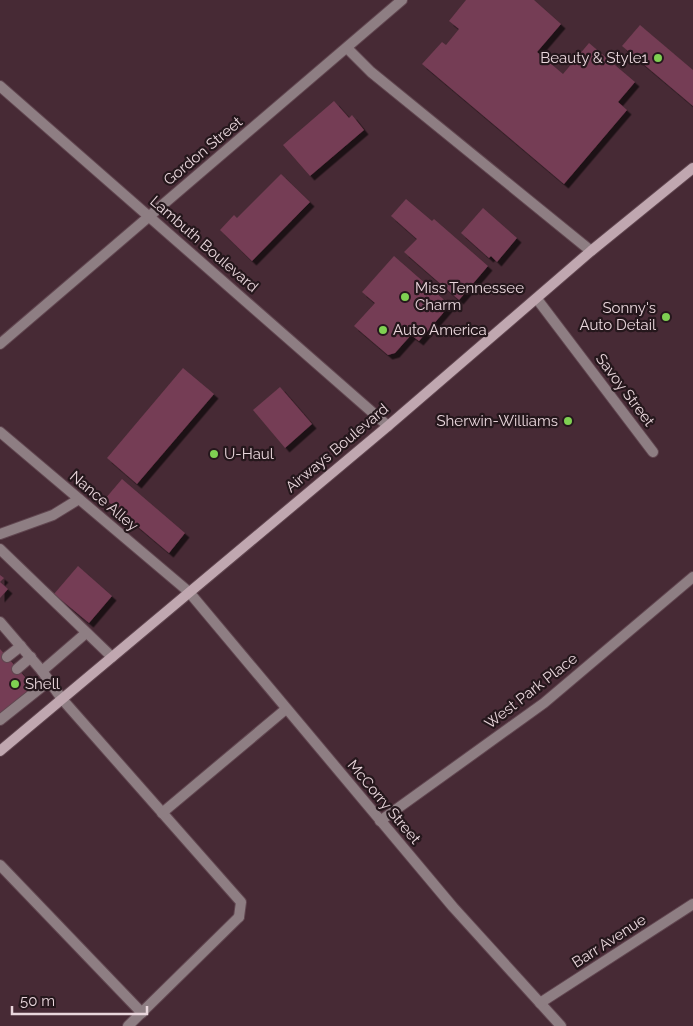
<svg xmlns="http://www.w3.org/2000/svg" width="693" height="1026" viewBox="0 0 693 1026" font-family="Raleway,sans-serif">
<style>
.building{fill:#743d54;filter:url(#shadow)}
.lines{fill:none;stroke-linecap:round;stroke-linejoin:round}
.service-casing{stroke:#614650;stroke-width:12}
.minor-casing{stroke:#614650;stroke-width:12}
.tertiary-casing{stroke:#614650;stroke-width:12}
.secondary-casing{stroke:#614650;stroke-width:12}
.service{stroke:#8e7e83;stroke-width:10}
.minor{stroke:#8e7e83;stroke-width:10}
.tertiary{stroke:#8e7e83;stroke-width:10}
.secondary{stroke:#c0a7b0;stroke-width:10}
.poi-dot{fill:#7fd052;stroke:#25171c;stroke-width:2}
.labels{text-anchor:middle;stroke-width:4.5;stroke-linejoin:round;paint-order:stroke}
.poi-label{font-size:15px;fill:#e9d6dc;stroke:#25171c;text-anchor:start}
.street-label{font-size:15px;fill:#e9d6dc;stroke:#25171c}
</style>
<defs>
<filter id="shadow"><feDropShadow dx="4.5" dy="4.5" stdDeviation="0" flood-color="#0009"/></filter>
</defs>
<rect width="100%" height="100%" fill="#472a35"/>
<g class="building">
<path d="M466,0H534L561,24L537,52L563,74L589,43L635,82L618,102L627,110L564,184L422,64L442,42L446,45L459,29L449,21Z"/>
<path d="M640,25L693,70V106L622,46Z"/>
<path d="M334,101L349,118L352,115L364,130L310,176L283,145Z"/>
<path d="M281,174L310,202L252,261L220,230L234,215L237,218Z"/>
<path d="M406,199L432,221L434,219L488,266L459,300L404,252L417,239L391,216Z"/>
<path d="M483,208L517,238L497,262L491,256L489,258L461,233Z"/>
<path d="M394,256L450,305L419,341L411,335L395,353L388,355L354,326L375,303L362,292Z"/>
<path d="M183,368L214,394L137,484L107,458Z"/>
<path d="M280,387L312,424L285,448L253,410Z"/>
<path d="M122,479L185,533L169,553L105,499Z"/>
<path d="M78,566L112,596L89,623L54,594Z"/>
<path d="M0,575L4,578L0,582L8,589L0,598Z"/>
<path d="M0,649L33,686L0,715Z"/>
</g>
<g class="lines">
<g class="service-casing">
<g id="service">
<path d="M347,48L371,72L591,251"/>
<path d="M0,432L189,592"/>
<path d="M0,534L53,515L79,499"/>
<path d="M0,549L112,657"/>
<path d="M0,622L42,671"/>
<path d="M86,633L42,671L62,699L241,902L239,917"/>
<path d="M7,657L21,646"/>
<path d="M17,669L31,657"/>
<path d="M0,720L49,681"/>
<path d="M162,813L286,709"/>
</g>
</g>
<g class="minor-casing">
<g id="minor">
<path d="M537,299L653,452"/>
<path d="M0,344L402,0"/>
<path d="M189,592L453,907L561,1026"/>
<path d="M380,821L544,703L693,577"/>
<path d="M0,865L142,1013"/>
<path d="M540,1003L693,904"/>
<path d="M128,1026L239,917"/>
</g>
</g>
<g class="tertiary-casing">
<path id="tertiary" d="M0,86L388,426"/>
</g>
<g class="secondary-casing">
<path id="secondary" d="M0,751L388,426L591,251L693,168"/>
</g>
<use href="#service" class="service"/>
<use href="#minor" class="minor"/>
<use href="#tertiary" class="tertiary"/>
<use href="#secondary" class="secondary"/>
</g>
<g class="poi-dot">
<circle cx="658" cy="58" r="5"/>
<circle cx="405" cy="297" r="5"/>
<circle cx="666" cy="317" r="5"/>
<circle cx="383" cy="330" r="5"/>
<circle cx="568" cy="421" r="5"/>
<circle cx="214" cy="454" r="5"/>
<circle cx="15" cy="684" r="5"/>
</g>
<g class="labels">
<g class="poi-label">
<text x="648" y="63" text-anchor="end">Beauty &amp; Style1</text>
<text x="415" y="293">Miss Tennessee<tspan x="415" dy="17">Charm</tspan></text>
<text x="656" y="313" text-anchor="end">Sonny's<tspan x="656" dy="17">Auto Detail</tspan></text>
<text x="393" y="335">Auto America</text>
<text x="558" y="426" text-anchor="end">Sherwin-Williams</text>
<text x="224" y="459">U-Haul</text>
<text x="25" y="689">Shell</text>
</g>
<g class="street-label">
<text transform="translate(203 151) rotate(-40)" y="5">Gordon Street</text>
<text transform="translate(204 244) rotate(41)" y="5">Lambuth Boulevard</text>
<text transform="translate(625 390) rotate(53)" y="5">Savoy Street</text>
<text transform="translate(337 448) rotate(-40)" y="5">Airways Boulevard</text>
<text transform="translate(104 501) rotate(40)" y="5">Nance Alley</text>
<text transform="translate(531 691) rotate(-38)" y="5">West Park Place</text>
<text transform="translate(384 802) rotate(50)" y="5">McCorry Street</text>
<text transform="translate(609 941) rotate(-33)" y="5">Barr Avenue</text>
</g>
</g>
<path d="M12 1006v8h135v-8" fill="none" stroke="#e9d6dc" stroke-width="2.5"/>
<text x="20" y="1006" font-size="15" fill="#e9d6dc" stroke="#25171c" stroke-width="4" paint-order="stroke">50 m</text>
</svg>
